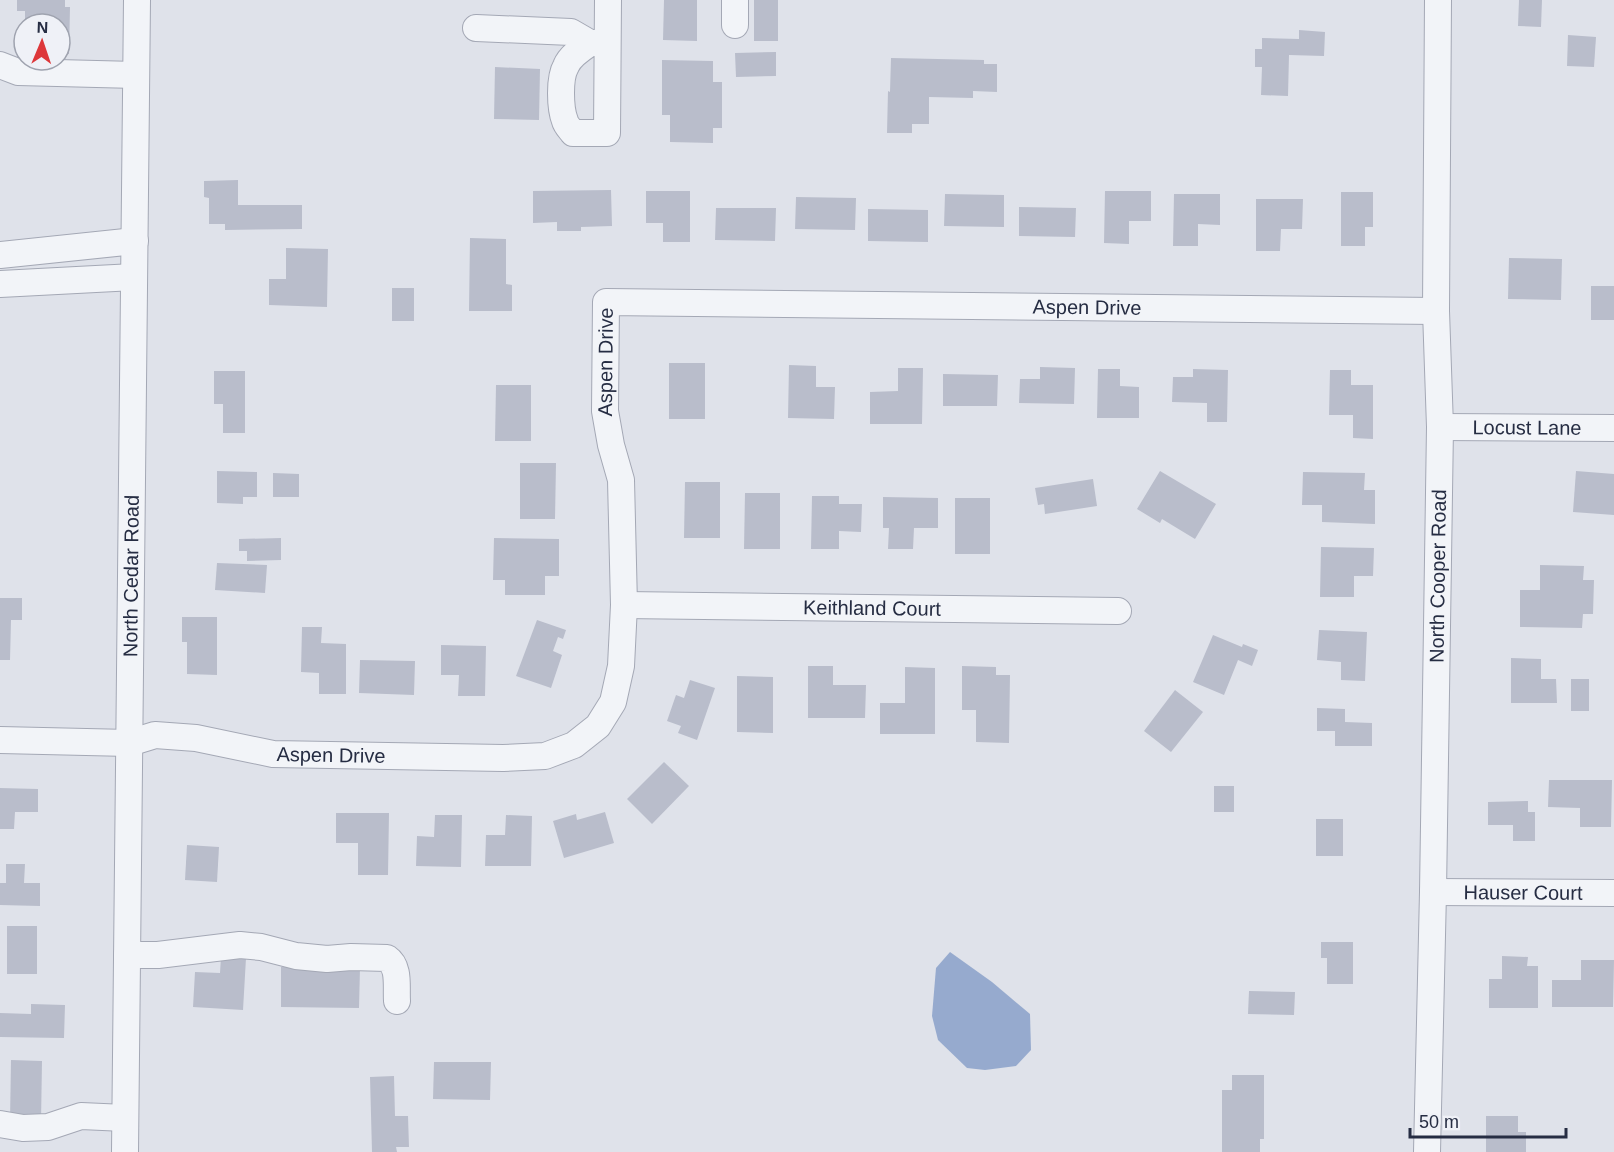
<svg xmlns="http://www.w3.org/2000/svg" width="1614" height="1152" viewBox="0 0 1614 1152" font-family="Arial,sans-serif">
<style>
.water{fill:#96aace}
.building{fill:#b9bdcb}
.lines{fill:none;stroke-linecap:round;stroke-linejoin:round}
.minor-casing{stroke:#a4a8b5;stroke-width:28}
.minor{stroke:#f2f4f8;stroke-width:26}
.labels{text-anchor:middle;stroke-width:4.5;stroke-linejoin:round;paint-order:stroke}
.street-label{font-size:20px;fill:#262d43;stroke:#eff1f7}
</style>
<rect width="100%" height="100%" fill="#dfe2ea"/>
<path class="water" d="M950,952L992,982L1030,1014L1031,1050L1016,1066L985,1070L967,1068L938,1040L932,1016L936,968Z"/>
<g class="building">
<path d="M17,0H65V7H70L69,54H60V24H25V11H17Z"/>
<path d="M664,0H697V41L663,40Z"/>
<rect x="754" y="0" width="24" height="41"/>
<path d="M1519,0H1542L1541,27L1518,26Z"/>
<path d="M1299,30L1325,32L1324,56L1289,55L1288,96L1261,95L1262,67H1255V49H1262V38L1299,39Z"/>
<path d="M1568,35L1596,37L1594,67L1567,66Z"/>
<path d="M776,52V76L736,77L735,53Z"/>
<path d="M891,58L984,60V64H997V92L973,91V98L929,97V124H912V133H887L888,91L890,92Z"/>
<path d="M662,60L713,61V82H722V128H713V143L670,142V115H662Z"/>
<path d="M495,67L540,69L539,120L494,119Z"/>
<path d="M238,180V205H302V229L225,230V224H209V198L204,197V181Z"/>
<path d="M611,190L612,226L581,227V231H557V222L533,223V191Z"/>
<path d="M646,191H690V242H663V223H646Z"/>
<path d="M1105,191H1151V221H1129V244L1104,243Z"/>
<path d="M1341,192H1373V227H1365V246H1341Z"/>
<path d="M945,194L1004,195V227L944,226Z"/>
<path d="M1174,194H1220V225L1198,224V246H1173Z"/>
<path d="M796,197L856,198L855,230L795,229Z"/>
<path d="M1256,199H1303L1302,229H1281L1280,251H1256Z"/>
<path d="M1019,207L1076,208L1075,237L1019,236Z"/>
<path d="M716,208H776L775,241L715,240Z"/>
<path d="M868,209L928,210V242L868,241Z"/>
<path d="M470,238L506,239V284L512,285V311H469Z"/>
<path d="M286,248L328,249L327,307L269,305V279H286Z"/>
<path d="M1509,258L1562,259L1561,300L1508,299Z"/>
<rect x="1591" y="286" width="23" height="34"/>
<rect x="392" y="288" width="22" height="33"/>
<rect x="669" y="363" width="36" height="56"/>
<path d="M789,365L816,366V387H835L834,419L788,418Z"/>
<path d="M1040,367L1075,368L1074,404L1019,403L1020,379H1040Z"/>
<path d="M898,368H923L922,424H870V392L898,391Z"/>
<path d="M1098,369H1120V386L1139,387V418H1097Z"/>
<path d="M1193,369L1228,370L1227,422H1207V403L1172,402L1173,377H1193Z"/>
<path d="M1330,370H1351V385H1373V439L1353,438V415H1329Z"/>
<path d="M214,371H245V433H223V404H214Z"/>
<path d="M943,374L998,375L997,406H943Z"/>
<path d="M496,385H531V441H495Z"/>
<path d="M520,463H556L555,519H520Z"/>
<path d="M217,471L257,472V497H243V504L217,503Z"/>
<path d="M1160,471L1216,504L1195,539L1162,519L1160,523L1137,509Z"/>
<path d="M1576,471L1614,474V515L1573,512Z"/>
<path d="M1303,472L1365,473L1364,490H1375V524L1322,522V505H1302Z"/>
<path d="M273,473L299,474V497H273Z"/>
<path d="M1093,479L1097,506L1045,514L1044,504L1038,505L1035,488Z"/>
<path d="M685,482H720V538H684Z"/>
<path d="M745,493H780V549H744Z"/>
<path d="M812,496H839V504H862L861,532L839,531V549H811Z"/>
<path d="M883,497L938,498V528H914L913,549H888L889,528H883Z"/>
<rect x="955" y="498" width="35" height="56"/>
<path d="M281,538V560L247,561V551H239V539Z"/>
<path d="M494,538L559,539V576H545V595H505V580H493Z"/>
<path d="M1321,547L1374,548L1373,576H1354V597H1320Z"/>
<path d="M217,563L267,565L265,593L215,590Z"/>
<path d="M1540,565L1584,566L1583,580H1594L1593,614H1583L1582,628L1520,627V590H1540Z"/>
<path d="M0,598H22V620H11L10,660H0Z"/>
<path d="M182,617H217V675L187,674V642H182Z"/>
<path d="M537,620L566,630L563,639L558,637L553,651L562,655L551,688L516,676Z"/>
<path d="M302,627H322L321,643L346,644V694H319V673L301,672Z"/>
<path d="M1319,630L1367,632L1365,681L1341,680V662L1317,660Z"/>
<path d="M1213,635L1242,647L1243,644L1258,650L1252,666L1238,660L1224,695L1193,682Z"/>
<path d="M441,645L486,646L485,696H458L459,675H441Z"/>
<path d="M1511,658L1541,659V679H1556L1557,703H1511Z"/>
<path d="M360,660L415,661L414,695L359,693Z"/>
<path d="M808,666H833V685H866L865,718H808Z"/>
<path d="M962,666L996,667V675H1010L1009,743L976,742V710H962Z"/>
<path d="M905,667L935,668V734H880V703H905Z"/>
<path d="M737,676L773,677V733L737,732Z"/>
<rect x="1571" y="679" width="18" height="32"/>
<path d="M690,680L715,688L697,740L678,733L681,726L667,721L676,695L684,698Z"/>
<path d="M1175,690L1203,712L1171,752L1144,731Z"/>
<path d="M1317,708L1345,709V722L1372,723V746H1335V731H1317Z"/>
<path d="M664,762L689,786L652,824L627,799Z"/>
<path d="M1549,780H1612L1611,827H1580V808L1548,807Z"/>
<rect x="1214" y="786" width="20" height="26"/>
<path d="M0,788L38,789V812H15L14,829H0Z"/>
<path d="M1528,801V812H1535V841H1513V825H1488V802Z"/>
<path d="M605,812L614,843L564,858L553,821L576,814L577,820Z"/>
<path d="M336,813H389L388,875H358V843H336Z"/>
<path d="M435,815H462L461,867L416,866L417,836L434,837Z"/>
<path d="M506,815L532,816L531,866H485L486,835H505Z"/>
<rect x="1316" y="819" width="27" height="37"/>
<path d="M187,845L219,847L217,882L185,880Z"/>
<path d="M6,864H25L24,883H40V906L0,905V883H6Z"/>
<rect x="7" y="926" width="30" height="48"/>
<path d="M1321,942H1353V984H1327V958H1321Z"/>
<path d="M1502,956L1528,957L1527,966H1538V1008H1489V979H1502Z"/>
<path d="M221,957L246,958L243,1010L193,1007L195,972L220,973Z"/>
<path d="M1581,960H1614L1613,1007H1552V980H1581Z"/>
<path d="M281,967L360,968L359,1008L281,1007Z"/>
<path d="M1249,991L1295,992L1294,1015L1248,1014Z"/>
<path d="M31,1004L65,1005L64,1038L0,1037V1013L31,1014Z"/>
<path d="M11,1060L42,1061L41,1122L10,1121Z"/>
<path d="M434,1062H491L490,1100L433,1099Z"/>
<path d="M1232,1075H1264V1139H1260V1152H1222V1090H1232Z"/>
<path d="M394,1076L395,1116H408L409,1147H396L397,1152H372L370,1077Z"/>
<path d="M1486,1116H1518V1132H1526V1152H1486Z"/>
</g>
<g class="lines">
<g class="minor-casing">
<g id="minor">
<path d="M735,25V0"/>
<path d="M476,28L571,32L590,43H605"/>
<path d="M590,43C581,49 570,56 566,66C559,78 560,108 565,121C566,125 570,129 573,133H607L608,0"/>
<path d="M0,65L18,72L136,75"/>
<path d="M0,255L135,241"/>
<path d="M0,284L134,277"/>
<path id="s1" d="M1440,427L1614,428"/>
<path id="s2" d="M624,605L1118,611"/>
<path id="s3" d="M0,740L129,743L155,735L196,738L273,754L503,758L545,756L574,745L598,726L613,702L621,666L624,605L621,480L611,445L605,411L606,302L1436,311"/>
<path id="s4" d="M1433,892L1614,893"/>
<path d="M127,955H158L240,945L261,947L296,956L327,959L351,957L387,958C400,967 396,986 397,1001"/>
<path d="M0,1124L23,1128L48,1127L81,1116L125,1118"/>
<path id="s5" d="M125,1152L137,0"/>
<path id="s6" d="M1427,1152L1433,892L1440,427L1436,311L1438,0"/>
</g>
</g>
<use href="#minor" class="minor"/>
</g>
<g class="labels">
<g class="street-label">
<text dy="7" stroke="none"><textPath href="#s3" startOffset="1522">Aspen Drive</textPath></text>
<text dy="7" stroke="none"><textPath href="#s3" startOffset="981">Aspen Drive</textPath></text>
<text dy="7" stroke="none"><textPath href="#s1" startOffset="87">Locust Lane</textPath></text>
<text dy="7" stroke="none"><textPath href="#s5" startOffset="576">North Cedar Road</textPath></text>
<text dy="7" stroke="none"><textPath href="#s6" startOffset="576">North Cooper Road</textPath></text>
<text dy="7" stroke="none"><textPath href="#s2" startOffset="248">Keithland Court</textPath></text>
<text dy="7" stroke="none"><textPath href="#s3" startOffset="334">Aspen Drive</textPath></text>
<text dy="7" stroke="none"><textPath href="#s4" startOffset="90">Hauser Court</textPath></text>
</g>
</g>
<g transform="translate(42 42) rotate(2)"><circle r="28" fill="#eff1f7" stroke="#9fa3af" stroke-width="1.5"/>
<path d="M0-4.5L10 22L0 15L-10 22Z" fill="#dd373a"/>
<text y="-9" font-size="16" font-weight="bold" text-anchor="middle" fill="#262d43">N</text>
</g>
<path d="M1410 1128v9h156v-9" fill="none" stroke="#262d43" stroke-width="3"/>
<text x="1419" y="1128" font-size="18" fill="#262d43" stroke="#eff1f7" stroke-width="4.5" paint-order="stroke">50 m</text>
</svg>
